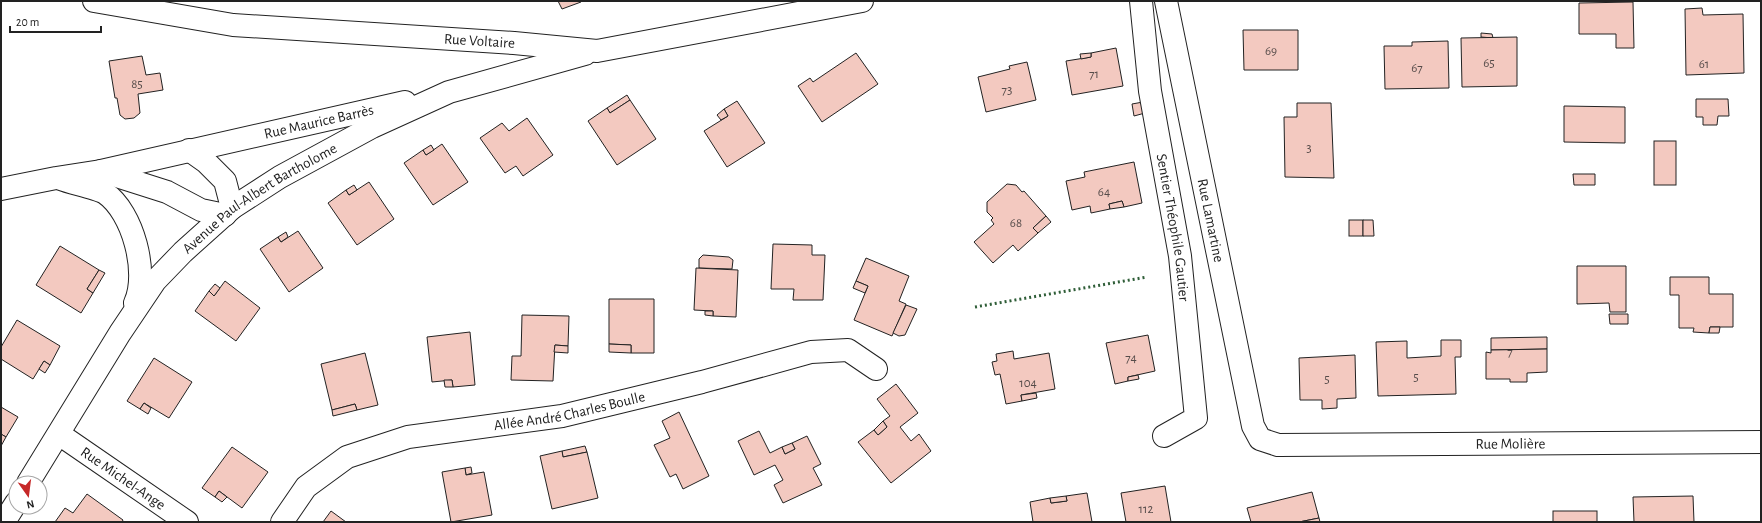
<svg xmlns="http://www.w3.org/2000/svg" width="1762" height="523" viewBox="0 0 1762 523" font-family="'Alegreya Sans',sans-serif">
<style>
.building{fill:#f3c9c0;stroke:#222}
.lines{fill:none;stroke-linecap:round;stroke-linejoin:round}
.street-casing{stroke:#222;stroke-width:24}
.street{stroke:#fff;stroke-width:22}
.hedge{stroke:#2f5e38;stroke-width:3;stroke-dasharray:2 3;stroke-linecap:butt}
.labels{text-anchor:middle;stroke-width:3;stroke-linejoin:round;paint-order:stroke}
.number-label{font-size:13px;fill:#564c4a}
.street-label{font-size:15px;fill:#222;stroke:#fff}
</style>
<rect width="100%" height="100%" fill="#fff"/>
<g class="building">
<path d="M558,1H581V2L562,9Z"/>
<path d="M1633,2L1634,48H1616V34H1579V3Z"/>
<path d="M1702,8L1703,15L1743,14L1744,73L1686,75L1685,9Z"/>
<path d="M1243,30H1298V70H1244Z"/>
<path d="M1481,33L1492,34L1493,38L1481,37Z"/>
<path d="M1517,37V86L1462,87L1461,38Z"/>
<path d="M1448,41L1449,88L1385,89L1384,46H1412V42Z"/>
<path d="M1116,48L1123,86L1072,95L1066,61L1091,57V53Z"/>
<path d="M856,53L878,84L822,122L798,86L810,78L813,82Z"/>
<path d="M1091,53V57L1081,59L1080,54Z"/>
<path d="M142,56L146,75L160,73L163,90L138,94L140,113L134,118L125,119L120,115L117,98H115L109,61Z"/>
<path d="M1027,62L1036,100L986,112L978,77L1010,69L1009,66Z"/>
<path d="M627,95L630,100L610,113L607,108Z"/>
<path d="M1696,99H1728L1729,116H1718L1717,125H1703V117H1696Z"/>
<path d="M630,100L656,139L617,165L588,121L607,108L610,113Z"/>
<path d="M737,101L765,143L727,167L704,131L728,116L724,109Z"/>
<path d="M1143,102L1145,113L1134,116L1132,104Z"/>
<path d="M1297,103H1331L1334,178L1285,177L1284,117H1297Z"/>
<path d="M1564,106L1625,107V143L1564,142Z"/>
<path d="M724,109L728,116L721,120L717,115Z"/>
<path d="M527,118L553,155L523,176L516,166L505,173L480,138L502,123L509,131Z"/>
<rect x="1654" y="141" width="22" height="44"/>
<path d="M442,144L468,182L433,205L404,163L423,150L426,155Z"/>
<path d="M431,145L434,150L426,155L423,150Z"/>
<path d="M1134,162L1142,203L1124,207L1122,201L1109,204L1110,209L1091,213L1090,206L1072,210L1066,181L1085,177L1084,172Z"/>
<path d="M1573,174H1595V185H1574Z"/>
<path d="M369,182L394,219L357,245L328,203L346,190L349,195Z"/>
<path d="M1007,184L1016,185L1022,192L1024,191L1046,216L1033,228L1038,233L1018,251L1013,245L993,263L974,242L994,224L991,220L993,218L987,212V202Z"/>
<path d="M354,185L357,190L349,195L346,190Z"/>
<path d="M1122,201L1124,207L1110,209L1109,204Z"/>
<path d="M1046,216L1051,222L1038,233L1033,228Z"/>
<rect x="1349" y="220" width="14" height="16"/>
<path d="M1363,220H1373L1374,236H1363Z"/>
<path d="M298,231L323,268L289,292L260,249L278,237L281,242Z"/>
<path d="M286,232L288,237L281,242L278,237Z"/>
<path d="M773,244L812,245V255H825L823,300H793L794,289H771Z"/>
<path d="M60,246L99,270L87,289L93,293L81,313L36,285Z"/>
<path d="M703,255L729,257L733,260L732,269L699,268V259Z"/>
<path d="M866,258L909,276L899,301L906,304L892,336L854,320L868,286L856,281Z"/>
<path d="M1577,266H1626V312H1610L1609,303L1577,304Z"/>
<path d="M696,268L738,270L736,317L713,316V311L694,310Z"/>
<path d="M99,270L105,273L93,293L87,289Z"/>
<path d="M1670,277H1709V294H1733V327H1710L1709,333L1693,332L1694,328H1679V295H1670Z"/>
<path d="M225,281L260,308L236,341L195,311L209,291L214,296Z"/>
<path d="M856,281L868,286L865,293L853,288Z"/>
<path d="M215,284L220,288L214,296L209,291Z"/>
<path d="M609,299H654V353H631V345L609,344Z"/>
<path d="M906,305L917,309L905,335L899,336L893,333Z"/>
<path d="M705,311H713V316L705,315Z"/>
<path d="M1609,314H1628V324H1610Z"/>
<path d="M522,315L569,316L568,346L555,345L553,381L511,380L512,356H521Z"/>
<path d="M17,320L60,346L50,365L44,361L33,379L1,359V347Z"/>
<path d="M1710,327H1720L1719,333H1709Z"/>
<path d="M470,332L475,385L453,387L452,380L432,382L427,337Z"/>
<path d="M1148,335L1155,371L1128,377V381L1115,384L1106,343Z"/>
<path d="M1547,337V349L1491,350V338Z"/>
<path d="M1441,340H1461V357H1455L1456,394L1378,396L1376,342L1407,341V358L1441,356Z"/>
<path d="M609,344L631,345V353L609,352Z"/>
<path d="M555,345L568,346V353L554,352Z"/>
<path d="M1547,349V372L1527,373V382H1510V379H1486V352L1491,353V350Z"/>
<path d="M1013,351L1014,359L1049,353L1055,389L1021,395L1022,401L1006,404L1000,374L995,375L992,362L997,361L996,354Z"/>
<path d="M365,353L378,405L357,410L355,404L332,410L321,364Z"/>
<path d="M1355,355L1356,398L1337,399V408L1322,409V400H1300L1299,358Z"/>
<path d="M154,358L192,382L169,418L144,403L140,409L127,401Z"/>
<path d="M44,361L50,365L45,373L39,369Z"/>
<path d="M1138,375L1139,379L1128,381V377Z"/>
<path d="M444,380H452L453,387H445Z"/>
<path d="M896,384L918,413L900,427L911,441L919,434L931,451L891,483L858,442L874,430L878,435L887,427L883,421L890,416L877,399Z"/>
<path d="M1036,393L1037,398L1022,401L1021,395Z"/>
<path d="M144,403L151,408L148,414L140,409Z"/>
<path d="M355,404L357,410L333,416L332,410Z"/>
<path d="M1,407L18,417L6,437L1,434Z"/>
<path d="M679,412L709,476L683,489L676,474L670,477L654,445L670,438L662,421Z"/>
<path d="M883,421L887,427L878,435L874,430Z"/>
<path d="M759,431L770,453L782,447L785,454L795,449L792,443L807,436L821,464L813,468L822,485L783,503L774,485L783,480L775,465L754,475L738,441Z"/>
<path d="M1,434L6,437L1,446Z"/>
<path d="M792,443L795,449L785,454L782,447Z"/>
<path d="M585,446L587,452L563,457L562,451Z"/>
<path d="M232,447L268,472L242,508L219,491L215,497L202,488Z"/>
<path d="M562,451L563,457L587,452L598,498L552,509L540,456Z"/>
<path d="M471,467L472,473L466,475L465,468Z"/>
<path d="M465,468L466,475L484,472L492,515L451,522L442,472Z"/>
<path d="M1165,486L1171,522H1126L1121,493Z"/>
<path d="M219,491L227,497L222,502L215,497Z"/>
<path d="M1312,492L1319,518L1299,522H1251L1247,508Z"/>
<path d="M1087,493L1092,522H1033L1030,502L1050,498L1051,503L1067,501L1066,496Z"/>
<path d="M87,494L123,520L122,522H55L65,508L73,513Z"/>
<path d="M1066,496L1067,501L1051,503L1050,498Z"/>
<path d="M1693,496L1694,522H1634L1633,497Z"/>
<path d="M331,511L346,522H323Z"/>
<rect x="1553" y="511" width="44" height="11"/>
<path d="M1319,518L1320,522H1299Z"/>
</g>
<g class="lines">
<g class="street-casing">
<g id="street">
<path id="s1" d="M94,1L233,25L514,43L597,51L862,1"/>
<path id="s2" d="M1141,1L1150,91L1180,256L1196,418L1164,436"/>
<path id="s3" d="M1166,1L1253,426L1260,439L1278,445L1761,442"/>
<path d="M189,150L206,162L225,181L232,208"/>
<path d="M101,171L167,192L201,210L225,215"/>
<path d="M61,179C71,183 97,188 105,193C133,212 149,273 135,303"/>
<path id="s4" d="M1,189L56,178L101,171L405,102"/>
<path id="s5" d="M59,434L187,522"/>
<path id="s6" d="M28,483L120,333L155,281L183,252L232,208L280,177L372,127L449,92L585,54"/>
<path d="M4,522L16,503"/>
<path id="s7" d="M282,522L306,487L347,457L408,437L562,416L702,382L811,352L848,350L876,369"/>
</g>
</g>
<use href="#street" class="street"/>
<path class="hedge" d="M975,307L1147,277"/>
</g>
<g class="labels">
<g class="number-label">
<text x="1271" y="55">69</text>
<text x="1489" y="67">65</text>
<text x="1704" y="68">61</text>
<text x="1417" y="72">67</text>
<text x="1094" y="78">71</text>
<text x="137" y="88">85</text>
<text x="1007" y="94">73</text>
<text x="1309" y="152">3</text>
<text x="1104" y="196">64</text>
<text x="1016" y="227">68</text>
<text x="1510" y="356">7</text>
<text x="1131" y="362">74</text>
<text x="1416" y="381">5</text>
<text x="1327" y="383">5</text>
<text x="1028" y="387">104</text>
<text x="1146" y="513">112</text>
</g>
<g class="street-label">
<text dy="5" stroke="none"><textPath href="#s1" startOffset="388">Rue Voltaire</textPath></text>
<text dy="5" stroke="none"><textPath href="#s4" startOffset="325">Rue Maurice Barrès</textPath></text>
<text dy="5" stroke="none"><textPath href="#s6" startOffset="373">Avenue Paul-Albert Bartholome</textPath></text>
<text dy="5" stroke="none"><textPath href="#s3" startOffset="224">Rue Lamartine</textPath></text>
<text dy="5" stroke="none"><textPath href="#s2" startOffset="229">Sentier Théophile Gautier</textPath></text>
<text dy="5" stroke="none"><textPath href="#s7" startOffset="321">Allée André Charles Boulle</textPath></text>
<text dy="5" stroke="none"><textPath href="#s3" startOffset="700">Rue Molière</textPath></text>
<text dy="5" stroke="none"><textPath href="#s5" startOffset="78">Rue Michel-Ange</textPath></text>
</g>
</g>
<rect width="1762" height="523" fill="none" stroke="#222222" stroke-width="4"/>
<g transform="translate(28 495) rotate(166)"><circle r="19" fill="#ffffff" stroke="#a7a7a7"/>
<path d="M0-3L7 15L0 10L-7 15Z" fill="#c62828"/>
<text y="-6" font-size="11" font-weight="bold" text-anchor="middle" fill="#222222">N</text>
</g>
<path d="M10 26v6h91v-6" fill="none" stroke="#222222" stroke-width="2"/>
<text x="16" y="26" font-size="12" fill="#222222" stroke="#ffffff" stroke-width="3" paint-order="stroke">20 m</text>
</svg>
